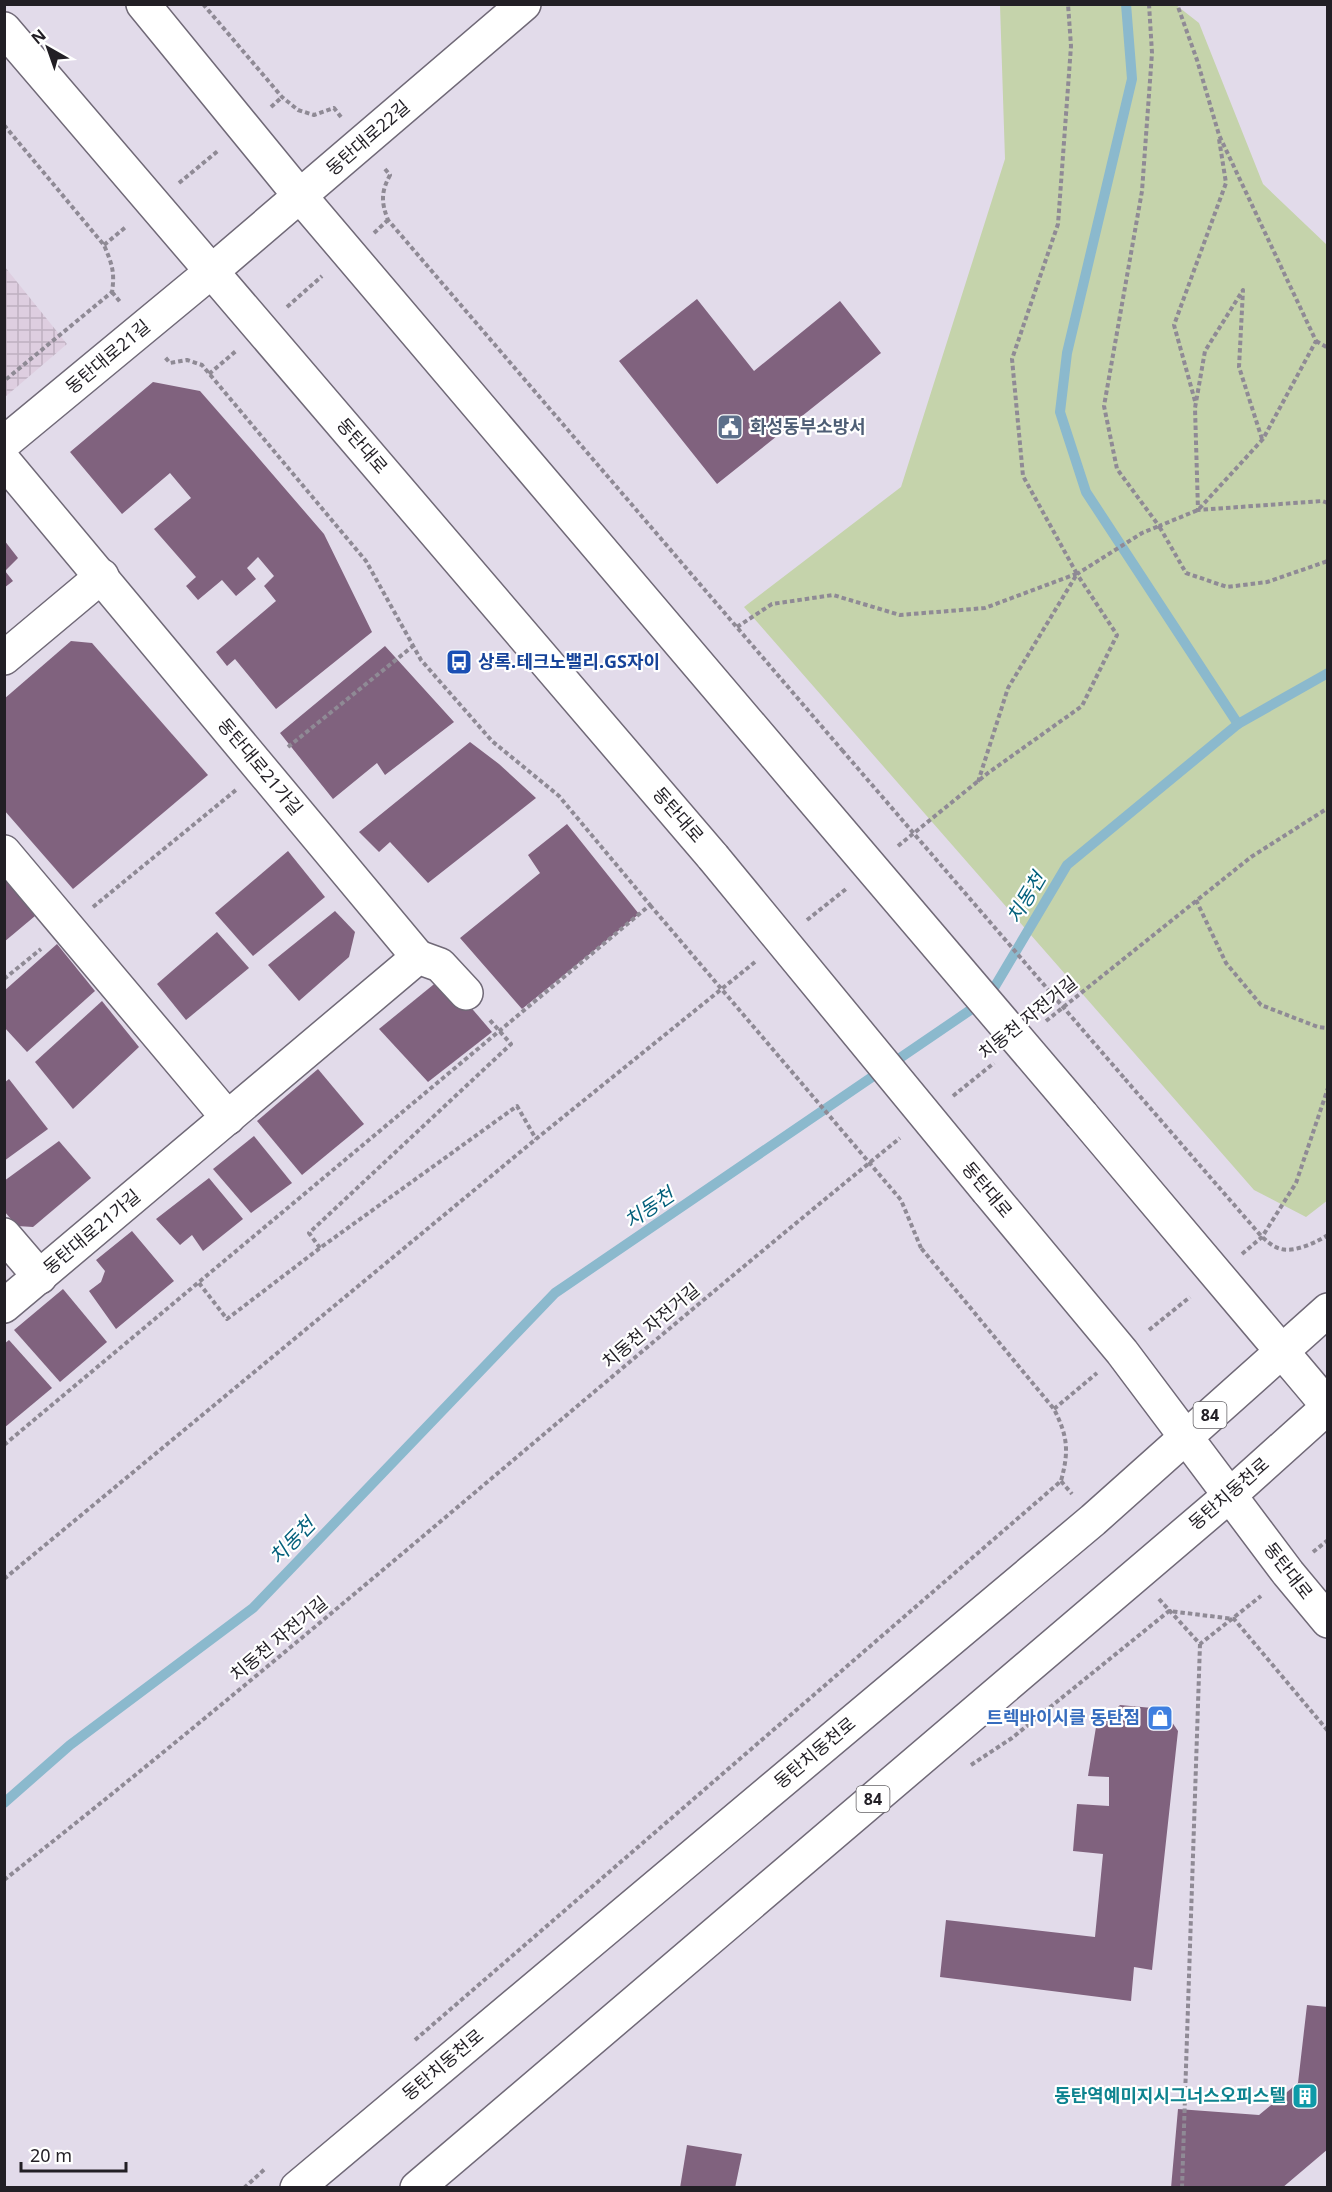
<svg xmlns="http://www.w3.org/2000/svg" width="1332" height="2192" viewBox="0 0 1332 2192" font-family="'Noto Sans','Noto Sans KR',sans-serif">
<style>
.industrial{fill:url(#industrial-grid)}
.green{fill:#c5d3ab}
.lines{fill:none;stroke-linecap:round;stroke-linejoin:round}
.stream{stroke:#8bb9cd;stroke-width:10}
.building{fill:#80627e}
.street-casing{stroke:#706977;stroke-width:36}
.secondary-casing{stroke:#706977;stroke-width:36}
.primary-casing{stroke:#706977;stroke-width:36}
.path{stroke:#8f8a95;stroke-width:4;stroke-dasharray:4.5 3;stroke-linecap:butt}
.street{stroke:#fff;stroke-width:33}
.secondary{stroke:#fff;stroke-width:33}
.primary{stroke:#fff;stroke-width:33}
.secondary-bridge-casing{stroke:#706977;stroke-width:36;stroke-linecap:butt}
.path-bridge{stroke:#8f8a95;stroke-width:4;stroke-dasharray:4.5 3;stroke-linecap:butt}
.secondary-bridge{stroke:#fff;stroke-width:33}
.labels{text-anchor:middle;stroke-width:4.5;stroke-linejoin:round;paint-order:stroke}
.shield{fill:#fff;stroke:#646266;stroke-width:1.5}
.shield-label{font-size:16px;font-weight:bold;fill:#221f25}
.street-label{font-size:18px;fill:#221f25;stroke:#fff}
.service-label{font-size:18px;font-weight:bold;fill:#4e5e75;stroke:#fff;text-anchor:start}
.transit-label{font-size:18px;font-weight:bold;fill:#164399;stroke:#fff;text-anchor:start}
.shop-label{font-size:18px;font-weight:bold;fill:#366cbe;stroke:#fff;text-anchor:end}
.culture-label{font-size:18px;font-weight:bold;fill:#0d838f;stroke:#fff;text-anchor:end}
.water-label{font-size:20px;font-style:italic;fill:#04607c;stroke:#fff}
</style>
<defs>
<pattern id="industrial-grid" width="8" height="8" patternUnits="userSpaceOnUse" patternTransform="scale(1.5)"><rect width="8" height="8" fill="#decee0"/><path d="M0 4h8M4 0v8" fill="none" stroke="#beb0c0"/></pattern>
</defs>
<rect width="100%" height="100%" fill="#e2dbea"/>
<path class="industrial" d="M5,267L67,344L5,397H4Z"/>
<path class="green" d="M1000,5H1176L1199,23L1263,184L1327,245L1328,1200L1306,1217L1254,1190L744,607L901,487L1005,159Z"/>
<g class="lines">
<g class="stream">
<path d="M1126,4L1132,79L1067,353L1060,412L1086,492L1238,724"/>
<path d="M4,1803L70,1745L253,1608L555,1293L988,998L1067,865L1238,724L1328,673"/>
</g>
</g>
<g class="building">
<path d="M697,299L754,371L840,301L881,353L717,484L619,361Z"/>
<path d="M153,382L200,391L249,447L324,534L372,632L276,709L235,659L227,666L216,652L276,601L264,586L274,576L258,557L247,568L256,579L236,596L222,580L198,600L186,586L196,577L154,529L191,498L170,473L122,514L70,452Z"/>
<path d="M4,540L18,558L5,571L13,581L4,588Z"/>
<path d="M71,641L92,643L208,775L73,889L4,810V699Z"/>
<path d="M385,646L454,722L385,775L377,763L333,799L280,733Z"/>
<path d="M470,742L499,764L536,798L428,883L390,842L379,852L359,832Z"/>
<path d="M567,824L639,914L522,1009L460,938L540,873L528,855Z"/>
<path d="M288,851L325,897L253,956L215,913Z"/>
<path d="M4,876L35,916L4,942Z"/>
<path d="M335,911L355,932L349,957L299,1001L268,965Z"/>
<path d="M217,932L249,968L186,1020L157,984Z"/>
<path d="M57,944L95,991L27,1052L4,1027V991Z"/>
<path d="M444,976L492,1032L428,1082L379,1029Z"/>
<path d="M102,1001L139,1047L73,1109L35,1062Z"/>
<path d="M318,1069L364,1124L302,1175L257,1121Z"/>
<path d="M9,1079L48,1129L4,1161V1083Z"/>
<path d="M254,1136L292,1183L251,1213L213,1169Z"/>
<path d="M59,1141L91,1178L33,1227L17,1226L4,1211V1181Z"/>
<path d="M209,1178L243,1219L203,1251L192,1235L180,1245L156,1219Z"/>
<path d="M132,1231L174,1281L116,1329L89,1291L101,1282L105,1271L96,1260Z"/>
<path d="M63,1289L107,1342L60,1382L14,1330Z"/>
<path d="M9,1340L52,1388L4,1428V1344Z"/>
<path d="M1120,1705L1163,1709L1178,1731L1152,1970L1134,1967L1131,2001L940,1977L946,1920L1095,1937L1103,1854L1073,1851L1077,1804L1109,1806V1777L1088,1776L1096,1727Z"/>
<path d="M1307,2005L1328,2007V2149L1282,2188H1171L1178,2109L1259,2115L1298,2083Z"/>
<path d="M687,2145L742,2154L735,2188H680Z"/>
</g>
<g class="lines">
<g class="street-casing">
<g id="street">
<path d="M4,443L212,271"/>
<path d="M4,461L418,957"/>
<path d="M4,658L102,576"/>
<path d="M4,852L228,1118"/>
<path d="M4,1235L40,1277"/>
<path d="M4,1306L418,957L440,965L466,993"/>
</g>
</g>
<g class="secondary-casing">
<g id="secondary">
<path d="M143,4L300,196L800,784"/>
<path d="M4,29L713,857"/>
<path d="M212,271L524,4"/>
<path d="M1082,1115L1328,1406"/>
<path d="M988,1191L1122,1352L1288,1573L1328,1621"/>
</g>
</g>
<g class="primary-casing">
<g id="primary">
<path d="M297,2188L1093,1520L1328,1310"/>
<path d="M417,2188L1230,1495L1328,1407"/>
</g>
</g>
<g class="path">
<path d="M203,4L282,97L298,110L314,115L334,108L341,117"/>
<path d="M1149,4L1152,53L1142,191L1104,406L1117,469L1159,526L1198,510L1263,439L1316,341L1219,135L1197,60L1177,4"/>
<path d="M271,107L282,97"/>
<path d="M4,125L104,245C112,264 115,272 112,292L4,381"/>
<path d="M385,169L390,175C381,192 381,202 388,220L842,750"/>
<path d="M179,183L219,150"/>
<path d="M374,233L388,220"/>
<path d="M104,245L127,226"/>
<path d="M112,292L121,303"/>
<path d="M287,307L322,276"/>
<path d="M1316,341L1328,348"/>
<path d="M209,374L236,351"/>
<path d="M1195,401L1174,325L1226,183L1219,139"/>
<path d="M1262,439L1239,367L1243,290L1205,351L1195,408L1198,510L1322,501L1328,503"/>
<path d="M737,627L772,604L833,595L900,615L985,608L1076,574"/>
<path d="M288,747L413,646"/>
<path d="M978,782L1008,688L1077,574L1023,476L1012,359L1058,224L1071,46L1068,4"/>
<path d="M898,846L988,773L1082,706L1117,635L1077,574L1142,533L1159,526L1186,573L1227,587L1267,582L1328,561"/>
<path d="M1196,900L1226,963L1261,1005L1318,1027L1328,1028"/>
<path d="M93,907L236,790"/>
<path d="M807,920L846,889"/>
<path d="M4,979L41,949"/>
<path d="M1046,1021L1251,857L1328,808"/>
<path d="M1125,1079L1262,1237C1267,1241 1272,1246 1278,1248C1292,1254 1315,1243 1328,1235"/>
<path d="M953,1096L994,1063"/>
<path d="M320,1248L309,1233L511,1044L488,1018"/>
<path d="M1242,1254L1262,1237L1296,1183L1328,1088"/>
<path d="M199,1283L227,1319L320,1248L517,1106L536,1139"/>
<path d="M1149,1330L1190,1297"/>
<path d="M1054,1409L1097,1373"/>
<path d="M4,1445L650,905L559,796L492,741L421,660L366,561L202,365L187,360L170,363L164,356"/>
<path d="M1061,1481L1072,1494"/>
<path d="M1313,1552L1328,1540"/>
<path d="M4,1579L536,1139L755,962"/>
<path d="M1159,1599L1200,1644L1261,1596"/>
<path d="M971,1765L1012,1738L1169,1611L1234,1619L1328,1731"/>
<path d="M4,1880C309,1640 599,1382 900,1138"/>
<path d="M415,2040L1061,1481C1069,1451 1068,1437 1054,1409L921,1248"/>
<path d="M244,2188L266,2168"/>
<path d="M1182,2188L1200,1644"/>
</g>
<use href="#street" class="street"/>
<use href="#secondary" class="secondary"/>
<use href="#primary" class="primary"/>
<g class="secondary-bridge-casing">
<g id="secondary-bridge">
<path d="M800,784L1082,1115"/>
<path d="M713,857L988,1191"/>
</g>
</g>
<g class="path-bridge">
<path d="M842,750L1125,1079"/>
<path d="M650,905L901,1200L921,1248"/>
</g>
<use href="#secondary-bridge" class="secondary-bridge"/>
</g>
<defs>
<g id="civic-square" transform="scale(1.35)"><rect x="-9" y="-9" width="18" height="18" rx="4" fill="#5c6f8a" stroke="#fff"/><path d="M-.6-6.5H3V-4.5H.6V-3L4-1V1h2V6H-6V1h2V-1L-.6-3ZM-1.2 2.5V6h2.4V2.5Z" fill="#fff"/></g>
<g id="bus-square" transform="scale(1.35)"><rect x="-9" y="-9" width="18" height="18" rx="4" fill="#1a4fb4" stroke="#fff"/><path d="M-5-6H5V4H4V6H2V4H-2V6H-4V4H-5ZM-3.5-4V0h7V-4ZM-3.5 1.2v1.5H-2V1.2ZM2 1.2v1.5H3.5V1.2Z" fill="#fff"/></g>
<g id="shop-square" transform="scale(1.35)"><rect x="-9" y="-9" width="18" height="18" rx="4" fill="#3f7fe0" stroke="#fff"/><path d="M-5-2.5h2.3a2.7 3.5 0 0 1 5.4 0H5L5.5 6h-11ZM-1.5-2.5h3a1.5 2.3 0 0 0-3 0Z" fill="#fff"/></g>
<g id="building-square" transform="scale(1.35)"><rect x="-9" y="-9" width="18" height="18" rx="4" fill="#0f9aa8" stroke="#fff"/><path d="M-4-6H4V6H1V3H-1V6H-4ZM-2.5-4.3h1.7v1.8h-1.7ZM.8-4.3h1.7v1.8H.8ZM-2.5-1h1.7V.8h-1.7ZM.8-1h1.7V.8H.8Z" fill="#fff"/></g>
</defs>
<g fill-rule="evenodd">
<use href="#civic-square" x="730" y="427"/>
<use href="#bus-square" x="459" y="662"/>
<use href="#shop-square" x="1160" y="1718"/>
<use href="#building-square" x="1305" y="2096"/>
</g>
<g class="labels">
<g class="shield">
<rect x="1193.5" y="1402" width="33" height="26" rx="4.5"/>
<rect x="856.5" y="1786" width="33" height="26" rx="4.5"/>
</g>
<g class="shield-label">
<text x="1210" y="1421">84</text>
<text x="873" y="1805">84</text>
</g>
<g class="street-label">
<text transform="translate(368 138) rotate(-41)" y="6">동탄대로22길</text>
<text transform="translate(108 357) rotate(-40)" y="6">동탄대로21길</text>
<text transform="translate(362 446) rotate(49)" y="6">동탄대로</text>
<text transform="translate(260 767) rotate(50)" y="6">동탄대로21가길</text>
<text transform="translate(678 815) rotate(49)" y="6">동탄대로</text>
<text transform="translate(1028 1018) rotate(-39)" y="6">치동천 자전거길</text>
<text transform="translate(987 1190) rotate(50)" y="6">동탄대로</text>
<text transform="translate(92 1232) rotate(-40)" y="6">동탄대로21가길</text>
<text transform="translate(651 1326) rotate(-40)" y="6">치동천 자전거길</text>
<text transform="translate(1229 1494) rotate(-41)" y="6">동탄치동천로</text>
<text transform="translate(1288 1571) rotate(52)" y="6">동탄대로</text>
<text transform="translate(279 1639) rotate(-40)" y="6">치동천 자전거길</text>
<text transform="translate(815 1753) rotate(-40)" y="6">동탄치동천로</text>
<text transform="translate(443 2065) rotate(-40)" y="6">동탄치동천로</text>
</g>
<g class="service-label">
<text x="750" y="433">화성동부소방서</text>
</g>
<g class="transit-label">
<text x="478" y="668">상록.테크노밸리.GS자이</text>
</g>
<g class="shop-label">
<text x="1140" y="1724">트렉바이시클 동탄점</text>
</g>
<g class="culture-label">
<text x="1286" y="2102">동탄역예미지시그너스오피스텔</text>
</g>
<g class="water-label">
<text transform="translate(1026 898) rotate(-59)" y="7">치동천</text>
<text transform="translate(649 1208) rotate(-34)" y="7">치동천</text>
<text transform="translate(292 1541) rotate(-46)" y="7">치동천</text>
</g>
</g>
<rect width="1332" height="2192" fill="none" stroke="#221f25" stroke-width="12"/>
<g transform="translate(48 48) rotate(320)" stroke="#ffffff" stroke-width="4.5" paint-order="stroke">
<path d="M0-4.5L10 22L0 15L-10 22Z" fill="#221f25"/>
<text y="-9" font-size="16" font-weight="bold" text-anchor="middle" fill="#221f25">N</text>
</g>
<path d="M21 2162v9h105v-9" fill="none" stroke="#221f25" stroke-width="3"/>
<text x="30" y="2162" font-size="18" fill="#221f25" stroke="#ffffff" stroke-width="4.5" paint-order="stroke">20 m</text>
</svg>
